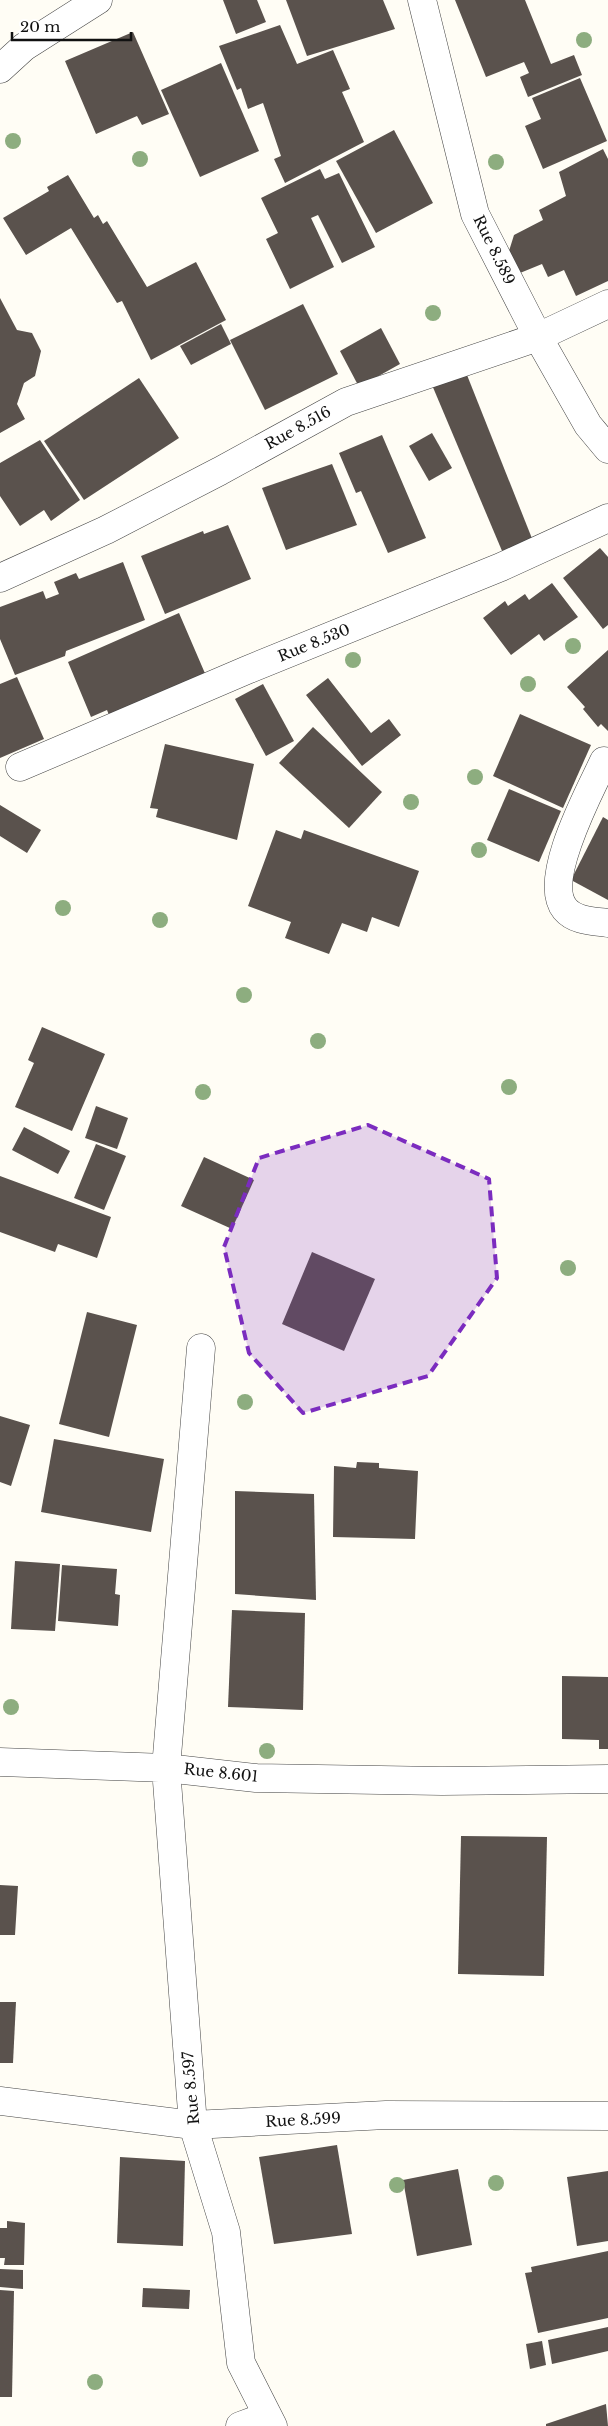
<svg xmlns="http://www.w3.org/2000/svg" width="608" height="2426" viewBox="0 0 608 2426" font-family="'Libre Baskerville',serif">
<style>
.building{fill:#5a524d}
.lines{fill:none;stroke-linecap:round;stroke-linejoin:round}
.minor-casing{stroke:#444;stroke-width:29}
.minor{stroke:#fff;stroke-width:28}
.tree{fill:#8dad7f}
.marked{fill:#7b2cbf;fill-opacity:0.2;stroke:#7b2cbf;stroke-width:4;stroke-dasharray:10 6;stroke-linejoin:round}
.labels{text-anchor:middle;stroke-width:5;stroke-linejoin:round;paint-order:stroke}
.street-label{font-size:15px;fill:#111;stroke:#fff}
</style>
<rect width="100%" height="100%" fill="#fffdf5"/>
<g class="building">
<path d="M223,0H257L266,22L236,34Z"/>
<path d="M286,0H383L395,29L307,56Z"/>
<path d="M455,0H525L551,64L574,55L582,75L528,97L520,77L529,73L524,62L486,77Z"/>
<path d="M280,25L297,64L333,50L350,89L342,92L364,142L285,183L274,159L281,156L263,103L248,109L241,88L237,90L219,46Z"/>
<path d="M133,32L169,114L142,125L137,116L96,134L65,61Z"/>
<path d="M221,63L259,151L200,177L161,90Z"/>
<path d="M580,78L607,141L543,169L525,126L541,119L532,98Z"/>
<path d="M394,130L433,203L376,233L336,161Z"/>
<path d="M603,149L608,159V281L576,296L564,270L548,277L542,264L520,273L509,251L514,235L543,220L539,210L566,196L559,172Z"/>
<path d="M320,169L325,179L339,173L375,247L342,263L318,215L311,218L334,267L290,289L266,239L278,233L261,198Z"/>
<path d="M68,175L94,218L98,215L103,224L107,221L147,287L196,262L226,320L151,360L122,301L117,303L71,228L26,255L3,218L49,191L47,187Z"/>
<path d="M0,298L17,330L32,333L41,351L35,376L24,383L17,404L25,419L0,433Z"/>
<path d="M303,304L338,374L265,410L230,340Z"/>
<path d="M221,324L231,344L191,365L180,346Z"/>
<path d="M381,328L400,364L359,387L340,351Z"/>
<path d="M465,370L535,546L505,558L432,385Z"/>
<path d="M139,378L179,438L84,500L44,441Z"/>
<path d="M432,433L452,468L429,481L409,446Z"/>
<path d="M382,435L426,538L388,553L361,491L356,493L339,453Z"/>
<path d="M40,440L80,500L51,521L44,510L20,526L0,496V463Z"/>
<path d="M332,464L357,525L286,550L262,488Z"/>
<path d="M228,525L251,579L165,614L141,556L203,531L204,534Z"/>
<path d="M600,548L608,557V625L603,629L563,578Z"/>
<path d="M123,562L145,620L66,651L65,656L15,675L0,639V607L43,591L46,599L59,594L54,582L76,573L79,579Z"/>
<path d="M552,583L578,617L544,641L539,634L511,655L483,618L505,601L508,606L525,594L529,600Z"/>
<path d="M179,613L207,678L109,715L107,710L91,717L68,662Z"/>
<path d="M608,650V731L601,724L598,727L583,709L585,707L567,687Z"/>
<path d="M17,677L44,739L0,758V684Z"/>
<path d="M328,678L371,733L389,719L401,735L362,766L306,695Z"/>
<path d="M263,684L294,741L266,756L235,699Z"/>
<path d="M520,714L591,745L563,808L493,776Z"/>
<path d="M313,727L382,792L349,828L279,763Z"/>
<path d="M165,744L254,764L237,840L156,817L158,809L150,808Z"/>
<path d="M509,789L561,811L539,862L487,840Z"/>
<path d="M0,805L41,830L27,853L0,836Z"/>
<path d="M603,817L608,820V900L571,880Z"/>
<path d="M276,830L301,839L304,830L419,871L399,927L372,917L367,932L342,923L329,954L285,938L291,922L248,906Z"/>
<path d="M42,1027L105,1054L72,1131L15,1107L34,1063L28,1060Z"/>
<path d="M96,1106L128,1118L117,1149L85,1138Z"/>
<path d="M24,1127L70,1151L58,1174L12,1150Z"/>
<path d="M96,1144L126,1156L104,1210L74,1198Z"/>
<path d="M204,1157L254,1180L232,1229L181,1206Z"/>
<path d="M0,1176L111,1217L97,1258L58,1244L55,1252L0,1232Z"/>
<path d="M312,1252L375,1279L344,1351L282,1324Z"/>
<path d="M87,1312L137,1325L109,1437L59,1424Z"/>
<path d="M0,1416L30,1425L11,1486L0,1482Z"/>
<path d="M54,1439L164,1459L151,1532L41,1512Z"/>
<path d="M357,1462L379,1463V1468L418,1471L415,1539L333,1537L334,1466L356,1468Z"/>
<path d="M235,1491L314,1494L316,1600L235,1594Z"/>
<path d="M15,1561L60,1564L55,1631L11,1629Z"/>
<path d="M62,1565L117,1569L115,1594L120,1595L118,1626L58,1621Z"/>
<path d="M232,1610L305,1613L303,1710L228,1707Z"/>
<path d="M562,1676L608,1677V1749H599V1740L562,1739Z"/>
<path d="M461,1836L547,1837L544,1976L458,1974Z"/>
<path d="M0,1885L18,1886L15,1935H0Z"/>
<path d="M0,2002H16L13,2063H0Z"/>
<path d="M337,2145L352,2234L274,2244L259,2157Z"/>
<path d="M120,2157L185,2161L183,2246L117,2243Z"/>
<path d="M458,2169L472,2245L417,2256L403,2180Z"/>
<path d="M608,2171V2241L577,2246L567,2177Z"/>
<path d="M7,2221L25,2223L24,2265H4L5,2258H0V2228H7Z"/>
<path d="M608,2251V2318L538,2333L525,2273L532,2272L531,2267Z"/>
<path d="M0,2269L23,2270V2289L0,2287Z"/>
<path d="M143,2288L190,2290L189,2309L142,2307Z"/>
<path d="M0,2290L14,2291L12,2397H0Z"/>
<path d="M608,2327V2351L552,2364L548,2340Z"/>
<path d="M542,2341L546,2365L530,2369L526,2344Z"/>
<path d="M606,2404L608,2426H546V2424Z"/>
</g>
<g class="lines">
<g class="minor-casing">
<g id="minor">
<path d="M422,0L475,214L538,337L588,425L608,449"/>
<path d="M0,69L24,47L98,0"/>
<path d="M0,578L106,530L220,471L346,402L538,337L608,304"/>
<path d="M604,761C590,791 541,880 565,909C575,921 593,921 608,923"/>
<path d="M20,767L247,670L501,567L608,518"/>
<path d="M201,1348L166,1768L256,1778L442,1781L608,1779"/>
<path d="M0,1762L166,1768L193,2125L226,2232L241,2363L273,2426"/>
<path d="M0,2101L193,2125L386,2115L608,2116"/>
<path d="M240,2426L267,2416"/>
</g>
</g>
<use href="#minor" class="minor"/>
</g>
<g class="tree">
<circle cx="584" cy="40" r="8"/>
<circle cx="13" cy="141" r="8"/>
<circle cx="140" cy="159" r="8"/>
<circle cx="496" cy="162" r="8"/>
<circle cx="433" cy="313" r="8"/>
<circle cx="573" cy="646" r="8"/>
<circle cx="353" cy="660" r="8"/>
<circle cx="528" cy="684" r="8"/>
<circle cx="475" cy="777" r="8"/>
<circle cx="411" cy="802" r="8"/>
<circle cx="479" cy="850" r="8"/>
<circle cx="63" cy="908" r="8"/>
<circle cx="160" cy="920" r="8"/>
<circle cx="244" cy="995" r="8"/>
<circle cx="318" cy="1041" r="8"/>
<circle cx="509" cy="1087" r="8"/>
<circle cx="203" cy="1092" r="8"/>
<circle cx="568" cy="1268" r="8"/>
<circle cx="245" cy="1402" r="8"/>
<circle cx="11" cy="1707" r="8"/>
<circle cx="267" cy="1751" r="8"/>
<circle cx="496" cy="2183" r="8"/>
<circle cx="397" cy="2185" r="8"/>
<circle cx="95" cy="2382" r="8"/>
</g>
<path class="marked" d="M368,1125L489,1179L497,1278L428,1376L303,1413L249,1353L224,1247L259,1158Z"/>
<g class="labels">
<g class="street-label">
<text transform="translate(494 250) rotate(64)" y="5">Rue 8.589</text>
<text transform="translate(298 428) rotate(-29)" y="5">Rue 8.516</text>
<text transform="translate(314 643) rotate(-22)" y="5">Rue 8.530</text>
<text transform="translate(221 1773) rotate(6)" y="5">Rue 8.601</text>
<text transform="translate(191 2088) rotate(-95)" y="5">Rue 8.597</text>
<text transform="translate(303 2120) rotate(-3)" y="5">Rue 8.599</text>
</g>
</g>
<path d="M12 32v8h119v-8" fill="none" stroke="#111111" stroke-width="2.5"/>
<text x="20" y="32" font-size="15" fill="#111111" stroke="#ffffff" stroke-width="4" paint-order="stroke">20 m</text>
</svg>
